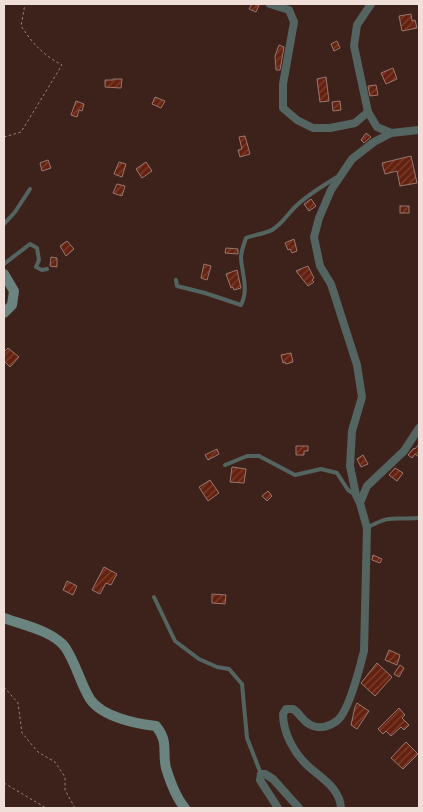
<svg xmlns="http://www.w3.org/2000/svg" width="423" height="812" viewBox="0 0 423 812" font-family="Poppins,sans-serif">
<style>
.building{fill:url(#building-hatch);stroke:#98776e}
.lines{fill:none;stroke-linecap:round;stroke-linejoin:round}
.path{stroke:#9a847e;stroke-width:1;stroke-dasharray:2.5 2.5;stroke-linecap:butt}
.lane{stroke:#546461;stroke-width:4}
.street{stroke:#546461;stroke-width:8}
.secondary{stroke:#6b8480;stroke-width:10}
</style>
<defs>
<pattern id="building-hatch" width="6" height="6" patternUnits="userSpaceOnUse" patternTransform="scale(1.25)"><rect width="6" height="6" fill="#65210f"/><path d="M-1 1l2-2M0 6l6-6M5 7l2-2" fill="none" stroke="#7b4131"/></pattern>
</defs>
<rect width="100%" height="100%" fill="#3d221b"/>
<g class="building">
<path d="M252,4L259,5L256,12L249,9Z"/>
<path d="M411,14L412,21L415,20L417,28L402,31L399,16Z"/>
<path d="M337,41L340,48L334,51L331,44Z"/>
<path d="M279,45L284,47L280,70H276L275,56Z"/>
<path d="M393,68L397,79L386,84L381,73Z"/>
<path d="M326,77L329,101L320,102L317,79Z"/>
<path d="M113,79H122L121,88L105,87V80H113Z"/>
<path d="M376,85L378,95L370,96L368,86Z"/>
<path d="M155,97L165,101L161,108L152,104Z"/>
<path d="M76,101L84,104L82,111L79,110L77,117L71,115Z"/>
<path d="M340,101L341,110L333,111L332,102Z"/>
<path d="M366,133L371,137L364,143L361,140Z"/>
<path d="M245,136L250,154L240,157L238,150L242,149L239,137Z"/>
<path d="M411,156L417,183L400,186L397,171L385,174L382,163Z"/>
<path d="M48,160L51,168L42,171L40,163Z"/>
<path d="M119,162L126,164L122,177L114,174Z"/>
<path d="M146,162L152,171L142,178L136,169Z"/>
<path d="M117,184L125,186L122,196L113,193Z"/>
<path d="M311,199L316,206L309,211L304,204Z"/>
<rect x="400" y="206" width="9" height="7"/>
<path d="M294,239L297,251L292,253L290,249L288,250L285,243Z"/>
<path d="M67,241L74,249L66,256L60,246Z"/>
<path d="M226,248L238,249V254L225,253Z"/>
<path d="M51,257L57,258V267L50,266Z"/>
<path d="M204,264L211,266L207,280L201,278Z"/>
<path d="M308,266L314,278L312,280L314,282L308,286L296,271Z"/>
<path d="M237,270L241,288L234,290L233,287L231,288L226,274Z"/>
<path d="M8,348L19,357L10,367L4,361V352Z"/>
<path d="M291,353L293,362L286,364L285,362L283,363L281,355Z"/>
<path d="M419,444V457L415,454L412,458L408,455L414,448L415,449Z"/>
<path d="M296,446H308V451H304V455H296Z"/>
<path d="M217,449L219,454L208,460L205,455Z"/>
<path d="M363,455L368,464L361,467L357,459Z"/>
<path d="M232,467L246,469L244,483L230,482Z"/>
<path d="M395,468L403,473L397,481L389,475Z"/>
<path d="M210,480L219,493L208,501L199,487Z"/>
<path d="M268,491L272,496L267,501L262,496Z"/>
<path d="M373,555L382,559L380,563L372,560Z"/>
<path d="M104,567L117,574L111,585L106,583L100,594L92,590Z"/>
<path d="M67,581L77,586L73,595L63,590Z"/>
<path d="M212,594L226,595L225,604L212,603Z"/>
<path d="M389,650L400,655L397,665L385,660Z"/>
<path d="M377,663L392,677L375,696L361,683Z"/>
<path d="M400,665L404,668L399,677L394,674Z"/>
<path d="M357,703L369,711L357,729L351,725L355,707Z"/>
<path d="M399,708L405,715L402,718L409,725L404,730L401,727L391,736L386,731L383,734L378,729Z"/>
<path d="M406,742L418,754L403,769L391,758Z"/>
</g>
<g class="lines">
<g class="path">
<path d="M4,137L21,132L62,65C42,54 34,45 21,26L25,4"/>
<path d="M4,687L18,703L22,733L38,752L55,762L65,777V790L75,808"/>
<path d="M4,783L46,808"/>
</g>
<g class="lane">
<path d="M4,224L15,212L30,189"/>
<path d="M4,264L30,244L37,248L39,260L36,267L42,270L47,269"/>
<path d="M176,280L177,286L205,293L241,305C249,289 242,274 241,258C241,251 244,244 246,238C254,235 267,233 272,230C282,224 287,215 295,207C307,195 323,186 337,177"/>
<path d="M225,465L247,456H259L295,475L321,469L337,473L348,490L354,494"/>
<path d="M367,528C391,514 394,520 419,518"/>
<path d="M154,597L175,641L199,659L217,667L229,669L242,684L247,738L261,774"/>
</g>
<g class="street">
<path d="M270,4L289,10L294,22L283,84V108L297,120L313,128H330L355,123L368,112"/>
<path d="M371,4L357,25L354,46L368,112L377,127L391,133"/>
<path d="M360,503L356,495L350,466L352,431L362,397L357,365L331,284L320,266L314,237L319,218L331,190L352,159L374,142L391,133L419,130"/>
<path d="M278,808L260,780L261,774H265L273,779L299,808"/>
<path d="M341,808C340,788 321,778 308,766C294,753 283,733 283,714L286,709H293C301,714 303,723 313,726C321,729 331,726 338,720C349,710 360,667 364,651L367,528L360,503L367,486L404,451L419,428"/>
</g>
<g class="secondary">
<path d="M4,274L14,291L12,305L4,313"/>
<path d="M4,618C23,625 53,631 65,647C76,663 80,683 90,699C102,717 137,724 156,726C169,742 162,751 166,768C170,781 176,798 185,808"/>
</g>
</g>
<rect width="423" height="812" fill="none" stroke="#f0ded9" stroke-width="10"/>
</svg>
